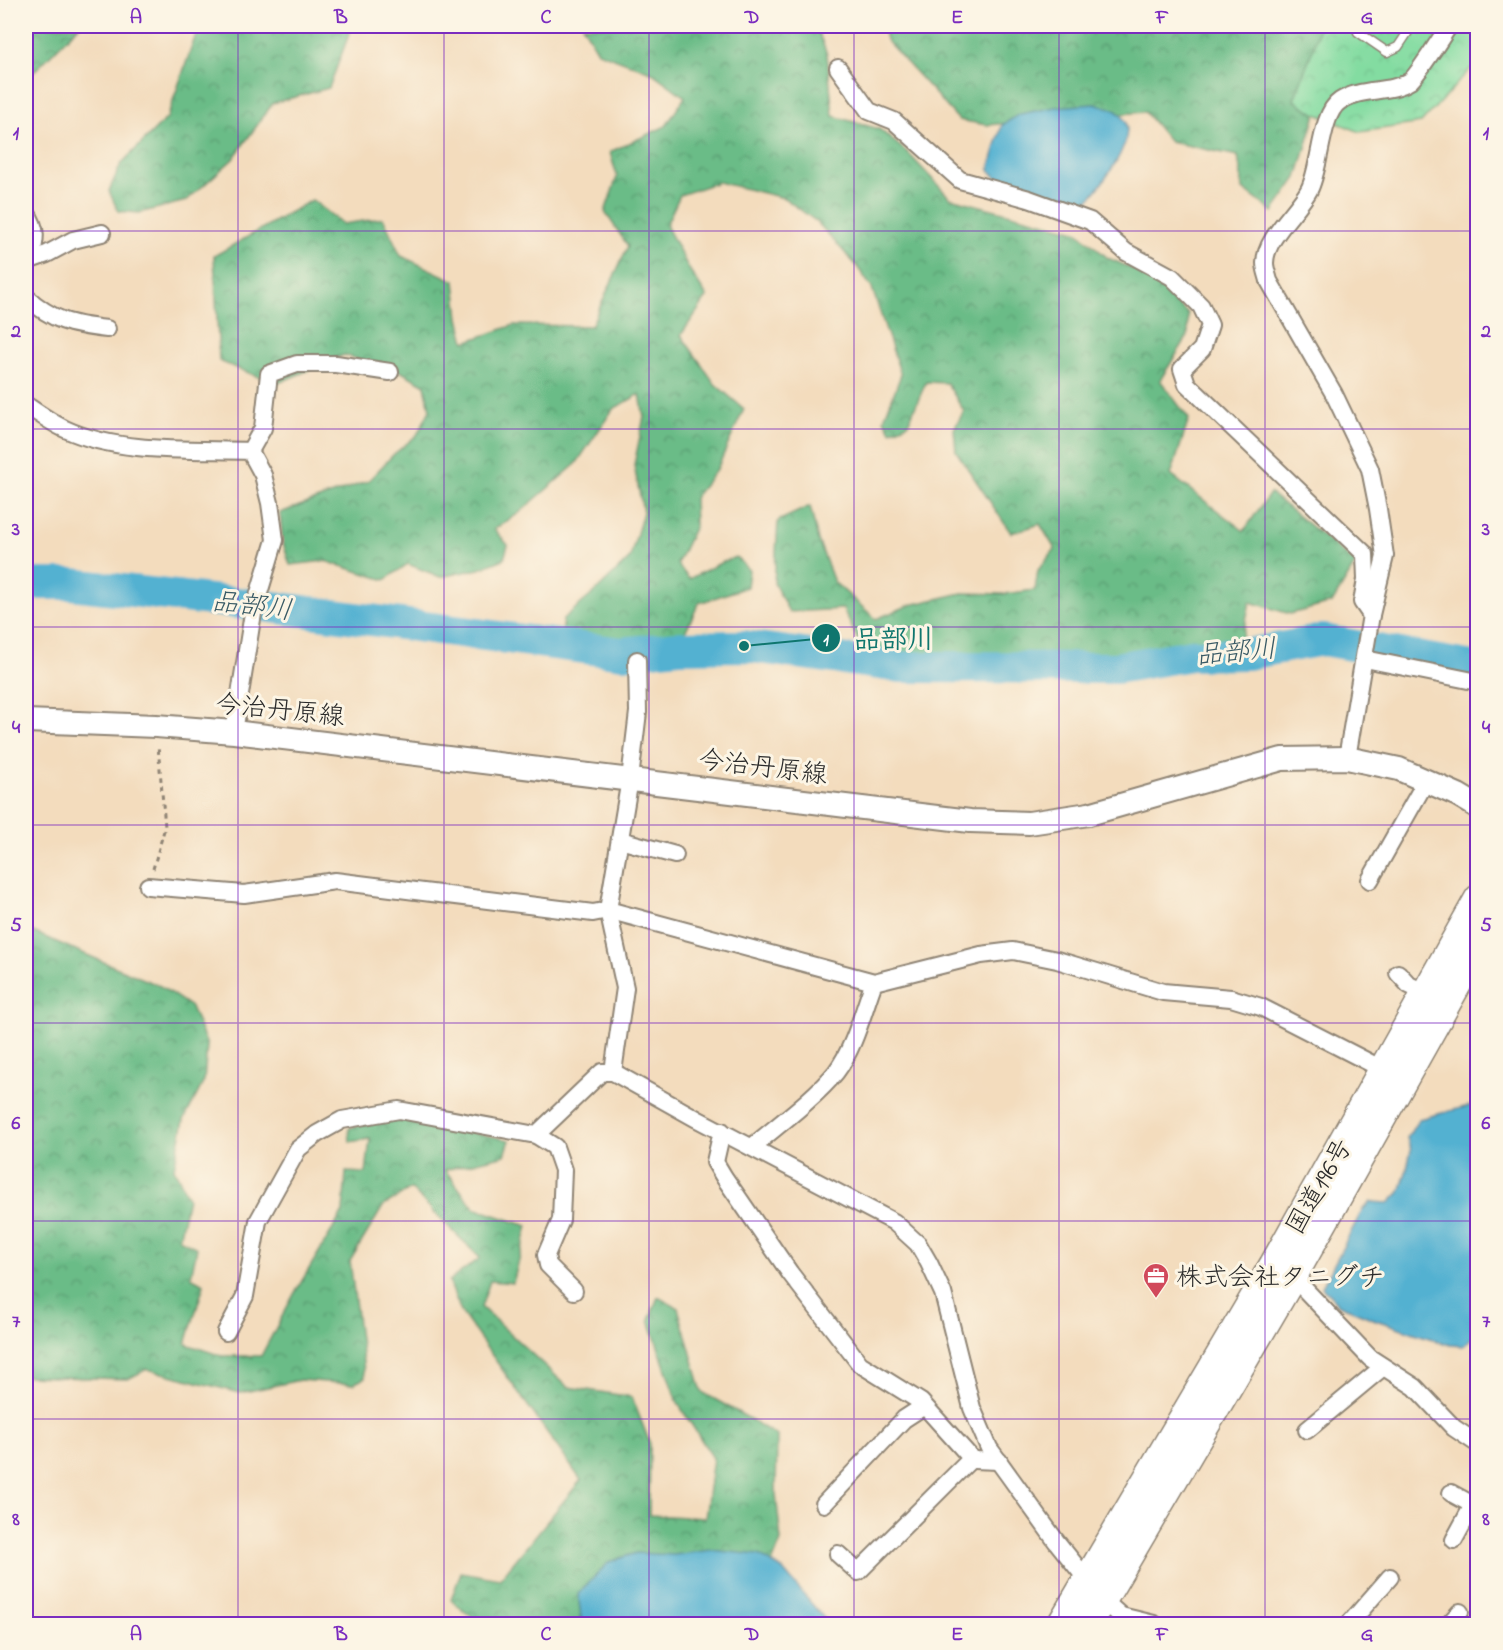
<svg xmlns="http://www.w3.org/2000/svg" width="1503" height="1650" viewBox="0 0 1503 1650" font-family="'Indie Flower','Klee One',sans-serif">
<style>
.forest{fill:url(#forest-crowns);stroke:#4a7459;stroke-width:1.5}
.park{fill:url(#park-crowns);stroke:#578466;stroke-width:1.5}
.water{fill:#53b1d1;stroke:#3f6e7e;stroke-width:1.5}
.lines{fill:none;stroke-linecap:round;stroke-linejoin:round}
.river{stroke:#53b1d1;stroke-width:32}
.service-casing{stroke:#8f8474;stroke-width:11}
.minor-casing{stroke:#8f8474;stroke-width:20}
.secondary-casing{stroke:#8f8474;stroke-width:26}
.trunk-casing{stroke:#8f8474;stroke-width:30}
.path{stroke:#8f8474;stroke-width:3;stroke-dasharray:4.5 4.5;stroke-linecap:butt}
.service{stroke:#fff;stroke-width:8}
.minor{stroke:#fff;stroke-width:16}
.secondary{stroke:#fff;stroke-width:22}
.trunk{stroke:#fff;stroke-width:27}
.grid{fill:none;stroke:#7b2cbf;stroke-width:1.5;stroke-opacity:0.55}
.labels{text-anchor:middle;stroke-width:6;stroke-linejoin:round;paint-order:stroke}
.street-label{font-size:26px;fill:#2b2b2b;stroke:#fcf5e5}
.poi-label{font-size:26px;fill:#2b2b2b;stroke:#fcf5e5;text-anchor:start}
.water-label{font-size:27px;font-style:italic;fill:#395a65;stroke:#fcf5e5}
.leader{fill:none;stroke:#0f766e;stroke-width:2}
.callout-dot{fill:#0f766e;stroke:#fcf5e5;stroke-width:2}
.mark-label{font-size:18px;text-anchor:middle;font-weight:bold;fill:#fff}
.callout-label{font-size:27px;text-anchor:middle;font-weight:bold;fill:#0f766e;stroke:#fcf5e5;stroke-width:6;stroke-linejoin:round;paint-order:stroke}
.neatline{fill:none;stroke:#7b2cbf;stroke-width:2}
.grid-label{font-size:20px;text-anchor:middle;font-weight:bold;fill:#7b2cbf}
</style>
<defs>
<pattern id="forest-crowns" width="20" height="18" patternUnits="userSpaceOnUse" patternTransform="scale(1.5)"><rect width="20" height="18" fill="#6abc87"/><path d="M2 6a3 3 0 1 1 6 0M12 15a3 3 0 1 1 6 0" fill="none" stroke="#57996f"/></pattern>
<pattern id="park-crowns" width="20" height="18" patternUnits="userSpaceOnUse" patternTransform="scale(1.5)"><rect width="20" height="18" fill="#83dca1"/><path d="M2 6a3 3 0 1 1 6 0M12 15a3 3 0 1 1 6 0" fill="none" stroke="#71bd8b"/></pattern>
</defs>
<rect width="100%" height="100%" fill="#fcf5e5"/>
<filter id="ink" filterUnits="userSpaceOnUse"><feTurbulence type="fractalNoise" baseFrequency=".0167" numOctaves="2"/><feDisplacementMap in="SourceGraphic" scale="12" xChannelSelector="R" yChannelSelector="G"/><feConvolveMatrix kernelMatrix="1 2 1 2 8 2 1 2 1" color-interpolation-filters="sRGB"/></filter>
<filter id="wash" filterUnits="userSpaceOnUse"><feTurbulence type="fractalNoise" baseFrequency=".008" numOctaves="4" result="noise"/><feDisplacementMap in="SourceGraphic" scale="24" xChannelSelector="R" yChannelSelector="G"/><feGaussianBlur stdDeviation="1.35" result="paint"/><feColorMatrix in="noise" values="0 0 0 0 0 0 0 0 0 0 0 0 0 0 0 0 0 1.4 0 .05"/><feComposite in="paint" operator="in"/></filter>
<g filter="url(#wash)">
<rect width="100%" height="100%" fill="#f3dcbd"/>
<g class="forest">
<path d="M26,26H79L26,80Z"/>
<path d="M199,26H352L329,88L273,103L233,159L186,201L139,213L118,211L109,191L121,164L167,118Z"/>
<path d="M583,26H816L827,54L833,116L879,129L908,153L950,198L1076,231L1108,258L1147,275L1188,314V336L1160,380L1189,419L1171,475L1244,531L1270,493L1356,563L1332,603L1290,614L1250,602L1242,638L1135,658H905L864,652L843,609L789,612L774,583L778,521L810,506L818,540L834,582L876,619L910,605L962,593L1004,594L1035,590L1038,570L1055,549L1040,524L1011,533L956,451L954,429L964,411L947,383L926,382L908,424L891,431L884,419L901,375L872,288L856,265L817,222L784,198L718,182L680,195L666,225L689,269L707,297L681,335L715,384L744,409L717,469L694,498L695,526L677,564L689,579L716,565L736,557L749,570L747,587L699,603L684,634L622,646L562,638L563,619L595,592L630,558L643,512L634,465L644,417L640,394L613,409L576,464L518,514L494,529L508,545L504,559L479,569L440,577L408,564L385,580L325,561L290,565L283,543L280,513L368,481L393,455L417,435L430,410L425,385L400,371L344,355L276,384L219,361L214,256L312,200L343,224L383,218L401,256L455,281L459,318L465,342L514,325L591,326L628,246L605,212L617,177L610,152L666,126L685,97L651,72L598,52Z"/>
<path d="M883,26H1319L1314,46L1294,100L1316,114L1297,178L1273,212L1243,189L1238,156L1170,142L1145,112L987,125L959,120L886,40Z"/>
<path d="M26,929L160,986L191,1007L207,1045L204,1081L184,1120L174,1168L188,1198L179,1239L197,1248L191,1277L204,1284L186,1344L222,1356H261L294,1294L343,1212L346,1172L366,1173L370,1139L350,1142L349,1128L399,1118L510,1140L505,1155L445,1170L474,1208L528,1226L513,1283L490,1281L481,1307L568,1387L632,1397L650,1444L649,1515L705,1518L713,1458L677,1402L649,1320L658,1297L678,1308L702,1392L750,1419L777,1436L776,1494L781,1541L759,1597L764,1624H480L451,1600L461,1572L500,1579L581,1480L461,1312L449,1281L480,1258L411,1189L384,1205L350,1261L365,1378L353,1384L300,1380L240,1393L147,1369L128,1379L26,1376Z"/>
</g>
<path class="park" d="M1319,26H1477V62L1421,123L1360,132L1316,114L1294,100L1314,46Z"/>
<g class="water">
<path d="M1094,104C1103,106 1113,107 1120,114C1145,135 1095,193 1080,210L1053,196L999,180L989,170L1002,125L1020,114L1055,107Z"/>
<path d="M1469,1106L1478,1109V1332L1463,1346L1450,1345L1376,1320L1339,1305L1322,1287L1363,1209L1371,1202L1389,1203L1400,1192L1407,1169L1411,1150L1407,1138L1419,1119Z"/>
<path d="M711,1550L759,1555L782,1569L829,1624H582L578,1594L609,1562L636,1553L674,1555Z"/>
</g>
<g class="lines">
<path class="river" d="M26,584H71L272,607L622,653L679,647L744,646L901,667L1116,668L1191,655L1247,654L1323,640L1478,668"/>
</g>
</g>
<g filter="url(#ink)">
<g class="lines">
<g class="service-casing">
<path id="service" d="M1356,26L1358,32L1387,52L1398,47L1412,26"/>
</g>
<g class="minor-casing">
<g id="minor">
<path d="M838,68L869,111L894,121L960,180L1029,199L1090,221L1126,252L1172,277L1201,306L1210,325L1202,349L1182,369L1187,384L1365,554L1366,579L1362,602L1371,615"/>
<path d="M26,212C38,229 36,240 30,260L26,263"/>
<path d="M30,260L47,254L73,240L102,233"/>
<path d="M26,297C53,321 71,325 107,329"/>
<path d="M26,405C38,413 52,423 65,429C119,454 192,449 250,451L263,475L270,503L275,540L253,613L234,732"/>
<path d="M250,451L263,428L269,374L297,364H336L390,372"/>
<path d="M1365,659L1478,682"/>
<path d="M1347,758L1371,615L1385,556L1378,509L1370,469L1334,394L1269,281C1268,276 1265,269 1265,263C1265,238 1298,211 1309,190C1321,168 1320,114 1340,101C1361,87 1389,94 1410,81C1417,76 1442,36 1449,26"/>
<path d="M620,840L675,855"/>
<path d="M1370,880L1426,781"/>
<path d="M148,886L244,894L335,881L593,913L608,910L874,982L981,955L1013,951L1057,960L1163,992L1231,998L1261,1007L1384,1070"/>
<path d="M1398,973L1409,985L1426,993"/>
<path d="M613,1072L625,988L608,910L630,779L638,712L637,660"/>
<path d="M722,1131L715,1162L724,1177L790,1273L860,1364L921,1402L973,1460L999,1461"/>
<path d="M536,1135L555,1147L563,1170L561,1220L546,1255L548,1265L574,1291"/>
<path d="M752,1147C778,1125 815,1098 836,1072C855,1047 863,1011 874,982"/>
<path d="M1286,1273L1293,1277L1370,1358L1415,1387L1454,1428L1478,1444"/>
<path d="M226,1332L245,1296L258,1221L298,1149L317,1134L342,1120L399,1110L536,1135L602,1072H613L697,1119L894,1222L918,1244L929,1263L943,1293L972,1408L989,1448L1056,1541L1104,1601L1121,1616L1154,1624"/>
<path d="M1307,1430L1383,1367"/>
<path d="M1451,1493L1473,1505"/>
<path d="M824,1504L904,1419L924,1406"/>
<path d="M1454,1540L1473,1505L1478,1507"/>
<path d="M838,1554L858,1572L972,1458"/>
<path d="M1349,1624L1390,1577"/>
<path d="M1449,1624L1460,1612"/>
</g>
</g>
<g class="secondary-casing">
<path id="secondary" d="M26,721L156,726L234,732L970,821L1029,823L1089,814L1282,759L1347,758L1399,769L1458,795L1478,807"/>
</g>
<g class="trunk-casing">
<g id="trunk">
<path d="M1061,1624L1273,1265L1478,899"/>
<path d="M1089,1624L1293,1277L1478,948"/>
</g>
</g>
<path class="path" d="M153,869L165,827L158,746"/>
<use href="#service" class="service"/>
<use href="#minor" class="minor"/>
<use href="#secondary" class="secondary"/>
<use href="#trunk" class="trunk"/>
</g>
</g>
<path class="grid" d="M238,26V1624M444,26V1624M649,26V1624M854,26V1624M1059,26V1624M1265,26V1624M26,231H1478M26,429H1478M26,627H1478M26,825H1478M26,1023H1478M26,1221H1478M26,1419H1478"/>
<defs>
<g id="office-pin" transform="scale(1.35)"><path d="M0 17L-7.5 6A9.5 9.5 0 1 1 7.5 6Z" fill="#d1495b" stroke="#fcf5e5"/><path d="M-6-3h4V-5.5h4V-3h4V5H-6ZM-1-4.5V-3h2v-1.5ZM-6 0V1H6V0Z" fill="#fff"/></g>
</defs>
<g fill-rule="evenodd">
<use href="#office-pin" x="1156" y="1276"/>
</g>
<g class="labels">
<g class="street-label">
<text transform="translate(280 709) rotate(6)" y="9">今治丹原線</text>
<text transform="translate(763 766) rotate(7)" y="9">今治丹原線</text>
<text transform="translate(1318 1186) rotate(-60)" y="9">国道196号</text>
</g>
<g class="poi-label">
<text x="1176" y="1285">株式会社タニグチ</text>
</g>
<g class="water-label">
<text transform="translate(252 605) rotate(7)" y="9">品部川</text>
<text transform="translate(1236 651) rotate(-5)" y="9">品部川</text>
</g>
</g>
<path class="leader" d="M744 646L826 638"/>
<g class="callout-dot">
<circle cx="744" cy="646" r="6"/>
<circle cx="826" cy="638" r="15"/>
</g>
<g class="mark-label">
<text x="826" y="645">1</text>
</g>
<g class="callout-label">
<text x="894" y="648">品部川</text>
</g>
<rect width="1503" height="1650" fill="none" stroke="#fcf5e5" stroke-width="66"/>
<rect x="33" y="33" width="1437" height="1584" class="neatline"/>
<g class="grid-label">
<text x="136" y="23">A</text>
<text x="341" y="23">B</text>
<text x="546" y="23">C</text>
<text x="752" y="23">D</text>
<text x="957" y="23">E</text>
<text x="1162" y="23">F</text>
<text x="1367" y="23">G</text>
<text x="16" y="139">1</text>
<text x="1486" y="139">1</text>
<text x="16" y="337">2</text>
<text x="1486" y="337">2</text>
<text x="16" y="535">3</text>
<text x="1486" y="535">3</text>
<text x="16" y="733">4</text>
<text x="1486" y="733">4</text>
<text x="16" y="931">5</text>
<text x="1486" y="931">5</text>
<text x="16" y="1129">6</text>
<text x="1486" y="1129">6</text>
<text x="16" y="1327">7</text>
<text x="1486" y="1327">7</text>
<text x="16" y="1525">8</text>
<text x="1486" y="1525">8</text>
<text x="136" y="1640">A</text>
<text x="341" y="1640">B</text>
<text x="546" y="1640">C</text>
<text x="752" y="1640">D</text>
<text x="957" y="1640">E</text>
<text x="1162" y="1640">F</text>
<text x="1367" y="1640">G</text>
</g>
</svg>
